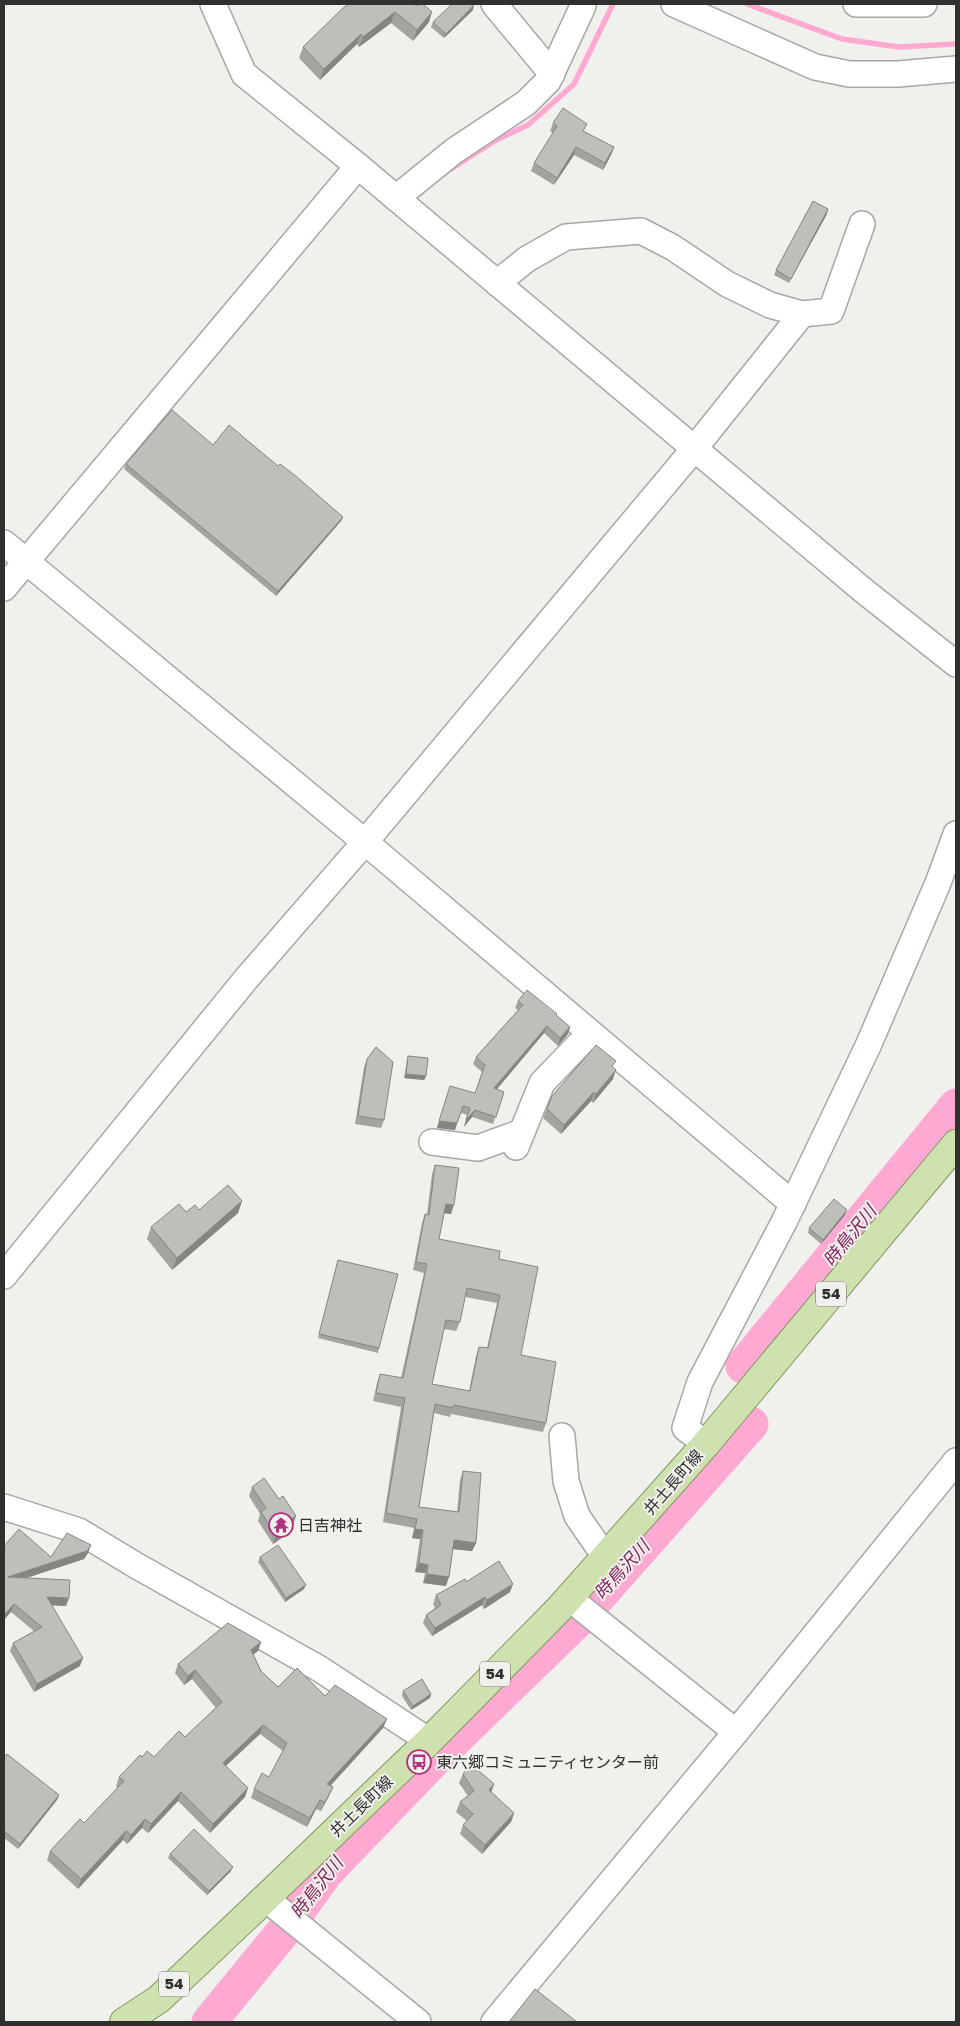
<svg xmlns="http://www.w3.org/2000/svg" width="960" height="2026" viewBox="0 0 960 2026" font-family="'Golos Text','Noto Sans JP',sans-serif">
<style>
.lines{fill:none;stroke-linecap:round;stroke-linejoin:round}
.stream{stroke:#fda9d2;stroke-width:5.5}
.river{stroke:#fda9d2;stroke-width:35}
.minor-casing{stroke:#a6a8a4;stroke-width:28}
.major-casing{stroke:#839661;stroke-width:30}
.minor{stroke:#fff;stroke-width:25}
.major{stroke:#d0e1b0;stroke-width:28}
.wall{fill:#a3a4a0;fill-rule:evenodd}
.shaded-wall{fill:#848682}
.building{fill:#bdbfba;stroke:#848682;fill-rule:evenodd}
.labels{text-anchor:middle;stroke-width:4;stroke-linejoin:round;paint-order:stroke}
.shield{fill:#f0f1ed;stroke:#6a6b68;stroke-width:1}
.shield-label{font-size:15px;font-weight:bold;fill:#30312f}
.street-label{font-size:16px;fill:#30312f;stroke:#f0f1ed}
.poi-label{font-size:16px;fill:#30312f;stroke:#f0f1ed;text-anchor:start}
.water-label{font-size:18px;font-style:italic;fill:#82245a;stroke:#f0f1ed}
</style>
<rect width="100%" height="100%" fill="#f0f1ed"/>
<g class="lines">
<g class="stream">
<path d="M747,4L842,39L899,47L956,44"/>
<path d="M451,169L496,140L528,125L574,84L613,4"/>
</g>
<g class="river">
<path d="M743,1366L956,1106"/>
<path d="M592,1604L751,1424"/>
<path d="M444,1750L579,1619"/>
<path d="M209,2022L283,1932L326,1872L433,1761"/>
</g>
<g class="minor-casing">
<g id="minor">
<path d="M213,4L244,74L358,166L864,591L956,664"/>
<path d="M494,4L552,74"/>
<path d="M674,4L815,67L849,74H898L956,69"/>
<path d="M856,4H924"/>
<path d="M396,198L454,151L526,103L548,81L583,6"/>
<path d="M802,314L831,311L862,224"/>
<path d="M4,543L365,842L793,1204"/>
<path d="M4,588L358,166"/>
<path d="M432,1142L478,1148L522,1132"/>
<path d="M516,1147L542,1083L590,1033"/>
<path d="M4,1276L246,979L365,842L694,449L802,314L770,305L727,284L672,247L641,231L566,237L527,259L497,283"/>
<path d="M562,1436L566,1481L577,1516L606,1558"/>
<path d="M706,1444L685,1428L700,1382L784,1222L868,1046L938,883L956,834"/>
<path d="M4,1507L79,1531L137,1566L320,1669L429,1741"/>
<path d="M569,1598L736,1732"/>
<path d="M265,1898L418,2022"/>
<path d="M494,2022L736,1732L956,1461"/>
</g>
</g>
<g class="major-casing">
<path id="major" d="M124,2022L159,1999L252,1911L429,1741L559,1609L706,1444L956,1144"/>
</g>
<use href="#minor" class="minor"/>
<use href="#major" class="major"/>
</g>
<g class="wall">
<path d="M415,4L429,22L413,41L391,23L359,47L357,44L320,80L299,58L303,47Z"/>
<path d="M473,10L444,38L431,27L433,22Z"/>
<path d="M553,123L584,132L614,147L611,155L603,170L574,155L554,185L531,171L534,163L553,133L550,131Z"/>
<path d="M827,214L789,283L774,275L776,270Z"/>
<path d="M213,445L278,466L343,517L341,521L276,596L124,469L126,464Z"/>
<path d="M518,1001L557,1014V1016L570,1027L568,1034L558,1046L544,1033L497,1089L504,1092L493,1124L472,1117L464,1127L467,1115L461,1113L455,1130L437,1128L448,1093H475L482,1072L473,1064L476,1057L518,1010L515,1008Z"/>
<path d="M408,1056L426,1076L424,1080L404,1078L407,1060Z"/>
<path d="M367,1059L384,1120L381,1128L355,1124L364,1067Z"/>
<path d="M613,1067V1079L593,1103L591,1101L561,1134L543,1118L552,1096Z"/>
<path d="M435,1165L451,1214L444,1213L439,1239L499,1259L521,1355L546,1423L543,1432L451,1414L450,1417L434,1413L419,1507L457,1512L460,1480L463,1471L476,1543L472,1551L453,1549L446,1586L423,1583L425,1573L415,1572L420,1539L412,1538L414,1528L383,1522L401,1407L373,1401L377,1383L380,1374L401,1378L424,1273L413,1270L422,1223L425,1214H427L432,1174ZM465,1297L497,1303L487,1348L479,1347L476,1356L469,1391L432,1384L444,1329L456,1331L460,1322Z"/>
<path d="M242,1201L238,1213L172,1270L147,1239L151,1227L186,1212L199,1210Z"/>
<path d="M845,1215L821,1244L808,1233L809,1228Z"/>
<path d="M338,1260L379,1348L378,1353L318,1338Z"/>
<path d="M252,1487L279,1499L296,1516L290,1532L273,1544L258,1521L260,1514L249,1496Z"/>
<path d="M4,1546L51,1557L88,1553L84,1559L26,1578L66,1606L52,1605L80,1666L34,1692L10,1651L13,1643L34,1631L11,1612Z"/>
<path d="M260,1557L304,1589L285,1602L258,1562Z"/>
<path d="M466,1582L510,1592L484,1609L482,1605L432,1636L423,1623L426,1615L435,1608L433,1604L436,1595Z"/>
<path d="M261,1642L258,1651L253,1654L261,1671L278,1687L325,1696L383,1728L330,1785L333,1787L329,1796L321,1811L316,1809L307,1827L251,1798L254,1789L269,1777L283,1751L260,1734L226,1766L245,1797L210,1833L178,1801L148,1833L142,1828L127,1844L123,1840L78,1889L47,1860L50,1851L84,1823L118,1788L116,1786L119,1777L142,1757H154L185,1737L216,1708L192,1679L184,1685L175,1673L178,1664Z"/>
<path d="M403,1691L431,1694L430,1698L411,1710L402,1696Z"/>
<path d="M4,1757L59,1795L57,1800L18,1849L4,1838Z"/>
<path d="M463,1774L494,1784L491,1792L514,1813L511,1822L482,1854L460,1834L463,1825L467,1821L456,1812L460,1802L468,1796L459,1783Z"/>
<path d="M170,1854L231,1871L207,1895L168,1858Z"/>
</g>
<g class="shaded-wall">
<path d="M474,5L473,10L444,38L446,34Z"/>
<path d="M395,12L391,23L359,47L363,37Z"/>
<path d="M432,12L429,22L413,41L417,30Z"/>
<path d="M361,34L357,44L320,80L324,69Z"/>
<path d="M576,147L574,155L554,185L557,178Z"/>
<path d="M614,147L611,155L603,170L605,163Z"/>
<path d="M828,209L827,214L789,283L791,279Z"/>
<path d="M343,517L341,521L276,596L278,591Z"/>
<path d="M547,1026L544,1033L491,1096L494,1088Z"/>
<path d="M570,1027L568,1034L558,1046L560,1038Z"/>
<path d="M616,1070L613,1079L593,1103L596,1094Z"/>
<path d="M406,1074L426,1076L424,1080L404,1078Z"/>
<path d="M594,1092L591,1101L561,1134L564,1125Z"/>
<path d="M475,1110L472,1117L464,1127L466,1120Z"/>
<path d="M439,1121L457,1123L455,1130L437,1128Z"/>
<path d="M242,1201L238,1213L172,1270L177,1258Z"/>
<path d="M446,1204L454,1205L451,1214L443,1213Z"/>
<path d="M847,1210L845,1215L821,1244L823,1240Z"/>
<path d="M296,1516L290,1532L273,1544L276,1535L291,1519Z"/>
<path d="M415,1529L423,1530L420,1539L412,1538Z"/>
<path d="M454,1540L476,1543L472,1551L451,1549Z"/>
<path d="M91,1545L88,1553L84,1559L5,1585L8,1577Z"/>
<path d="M419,1563L428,1565L425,1573L415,1572Z"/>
<path d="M427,1574L449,1577L446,1586L423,1583Z"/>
<path d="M513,1584L510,1592L484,1609L487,1600Z"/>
<path d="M306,1585L304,1589L285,1602L286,1598Z"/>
<path d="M47,1597L69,1598L66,1606L44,1605Z"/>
<path d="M485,1597L482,1605L432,1636L435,1628Z"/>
<path d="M14,1604L11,1612L4,1620V1615Z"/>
<path d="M261,1642L258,1651L248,1659L251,1650Z"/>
<path d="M83,1658L80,1666L34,1692L37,1684Z"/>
<path d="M195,1670L192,1679L184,1685L188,1676Z"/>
<path d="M431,1694L430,1698L411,1710L413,1706Z"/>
<path d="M387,1719L383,1728L324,1793L327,1784Z"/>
<path d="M263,1725L260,1734L219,1772L223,1763Z"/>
<path d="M494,1784L491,1793L489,1790Z"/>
<path d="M333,1787L329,1796L321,1811L325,1802Z"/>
<path d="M248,1788L245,1797L210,1833L213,1824Z"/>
<path d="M181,1792L178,1801L148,1833L151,1824Z"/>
<path d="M59,1795L57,1800L18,1849L20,1844Z"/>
<path d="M320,1800L316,1809L307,1827L310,1818Z"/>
<path d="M514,1813L511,1822L482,1854L485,1845Z"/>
<path d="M145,1819L142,1828L127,1844L131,1835Z"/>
<path d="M126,1831L123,1840L78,1889L81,1879Z"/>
<path d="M233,1867L231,1871L207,1895L209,1891Z"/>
</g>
<g class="building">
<path d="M349,4H415L416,6L418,4H423L432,12L417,30L395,12L363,37L361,34L324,69L303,47L343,8Z"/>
<path d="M452,4H473L474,5L446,34L433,22Z"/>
<path d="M563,108L587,124L583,131L614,147L605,163L576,147L557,178L534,163L557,126L553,123Z"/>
<path d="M813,201L828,209L791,279L776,270Z"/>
<path d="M172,410L213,445L229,425L278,466L280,464L297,477L343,517L278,591L126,464Z"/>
<path d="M527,990L557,1014L556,1015L570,1027L560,1038L547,1026L494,1088L504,1092L496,1117L475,1110L466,1120L470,1108L463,1106L457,1123L439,1121L450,1086L475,1093L485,1065L476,1057L523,1005L518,1001Z"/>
<path d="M596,1045L616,1061L612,1066L616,1070L596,1094L594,1092L564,1125L547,1109L552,1096Z"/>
<path d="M376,1047L393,1062L384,1120L358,1116L367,1059Z"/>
<path d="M408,1056L428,1058L426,1076L406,1074Z"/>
<path d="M435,1165L459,1168L454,1205L446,1204L439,1239L500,1251L499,1259L538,1267L521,1355L556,1362L546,1423L454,1405L453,1408L435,1404L419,1507L459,1512L463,1471L481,1473L476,1543L454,1540L449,1577L427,1574L428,1565L419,1563L423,1530L415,1529L417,1519L386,1513L405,1398L376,1393L380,1374L403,1378L427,1264L416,1262L425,1214L429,1215ZM467,1288L500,1295L488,1348L479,1347L470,1391L432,1384L446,1320L460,1322Z"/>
<path d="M228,1185L242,1201L177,1258L151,1227L179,1204L186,1212L195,1205L199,1210Z"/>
<path d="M834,1199L847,1210L823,1240L809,1228Z"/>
<path d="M338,1260L398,1274L379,1348L319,1334Z"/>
<path d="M264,1478L279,1499L283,1496L296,1516L291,1519L293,1523L276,1535L261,1512L266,1508L252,1487Z"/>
<path d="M19,1529L51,1557L67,1533L91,1545L87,1551L8,1577L70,1580L69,1598L47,1597L83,1658L37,1684L13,1643L42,1627L14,1604L4,1615V1546Z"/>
<path d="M278,1545L306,1585L286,1598L260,1557Z"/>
<path d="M499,1561L513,1584L487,1600L485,1597L435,1628L426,1615L441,1605L436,1595L465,1579L466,1582Z"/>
<path d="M228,1623L261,1642L251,1650L261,1671L278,1687L297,1668L325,1696L335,1685L387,1719L327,1784L333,1787L325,1802L320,1800L310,1818L254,1789L262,1773L269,1777L287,1743L263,1725L223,1763L248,1788L213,1824L181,1792L151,1824L145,1819L131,1835L126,1831L81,1879L50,1851L80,1819L84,1823L124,1781L119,1777L140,1755L142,1757L147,1751L154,1757L179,1731L185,1737L222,1702L195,1670L188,1676L178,1664Z"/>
<path d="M422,1679L431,1694L413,1706L403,1691Z"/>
<path d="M7,1754L59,1795L20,1844L4,1831V1757Z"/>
<path d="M471,1764L494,1784L489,1790L514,1813L485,1845L463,1825L473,1814L460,1802L474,1791L463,1774Z"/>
<path d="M194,1829L233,1867L209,1891L170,1854Z"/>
<path d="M535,1989L577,2022H509Z"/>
</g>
<defs>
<g id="temple-ring" transform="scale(1.25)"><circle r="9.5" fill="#f0f1ed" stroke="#b2317c" stroke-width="1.5"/><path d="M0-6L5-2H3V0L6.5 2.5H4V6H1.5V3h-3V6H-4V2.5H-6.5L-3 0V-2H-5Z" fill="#b2317c"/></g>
<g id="bus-ring" transform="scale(1.25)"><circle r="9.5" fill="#f0f1ed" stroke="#b2317c" stroke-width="1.5"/><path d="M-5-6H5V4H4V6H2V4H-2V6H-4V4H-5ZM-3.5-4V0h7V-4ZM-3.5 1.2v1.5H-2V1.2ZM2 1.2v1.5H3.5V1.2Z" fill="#b2317c"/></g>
</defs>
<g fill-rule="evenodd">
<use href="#temple-ring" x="281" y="1525"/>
<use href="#bus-ring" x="419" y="1762"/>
</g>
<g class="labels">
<g class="shield">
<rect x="816" y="1281.5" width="30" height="25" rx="4"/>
<rect x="480" y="1661.5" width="30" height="25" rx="4"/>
<rect x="159" y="1971.5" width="30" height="25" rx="4"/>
</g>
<g class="shield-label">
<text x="831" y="1299">54</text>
<text x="495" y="1679">54</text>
<text x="174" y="1989">54</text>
</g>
<g class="street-label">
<text transform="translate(673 1482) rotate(-49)" y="6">井土長町線</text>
<text transform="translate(361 1806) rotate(-44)" y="6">井土長町線</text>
</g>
<g class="poi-label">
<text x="298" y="1531">日吉神社</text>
<text x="436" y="1768">東六郷コミュニティセンター前</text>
</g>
<g class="water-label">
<text transform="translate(850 1236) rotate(-51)" y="6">時鳥沢川</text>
<text transform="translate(622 1570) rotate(-48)" y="6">時鳥沢川</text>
<text transform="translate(317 1888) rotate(-52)" y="6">時鳥沢川</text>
</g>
</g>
<rect width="960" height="2026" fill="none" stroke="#30312f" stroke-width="10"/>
</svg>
